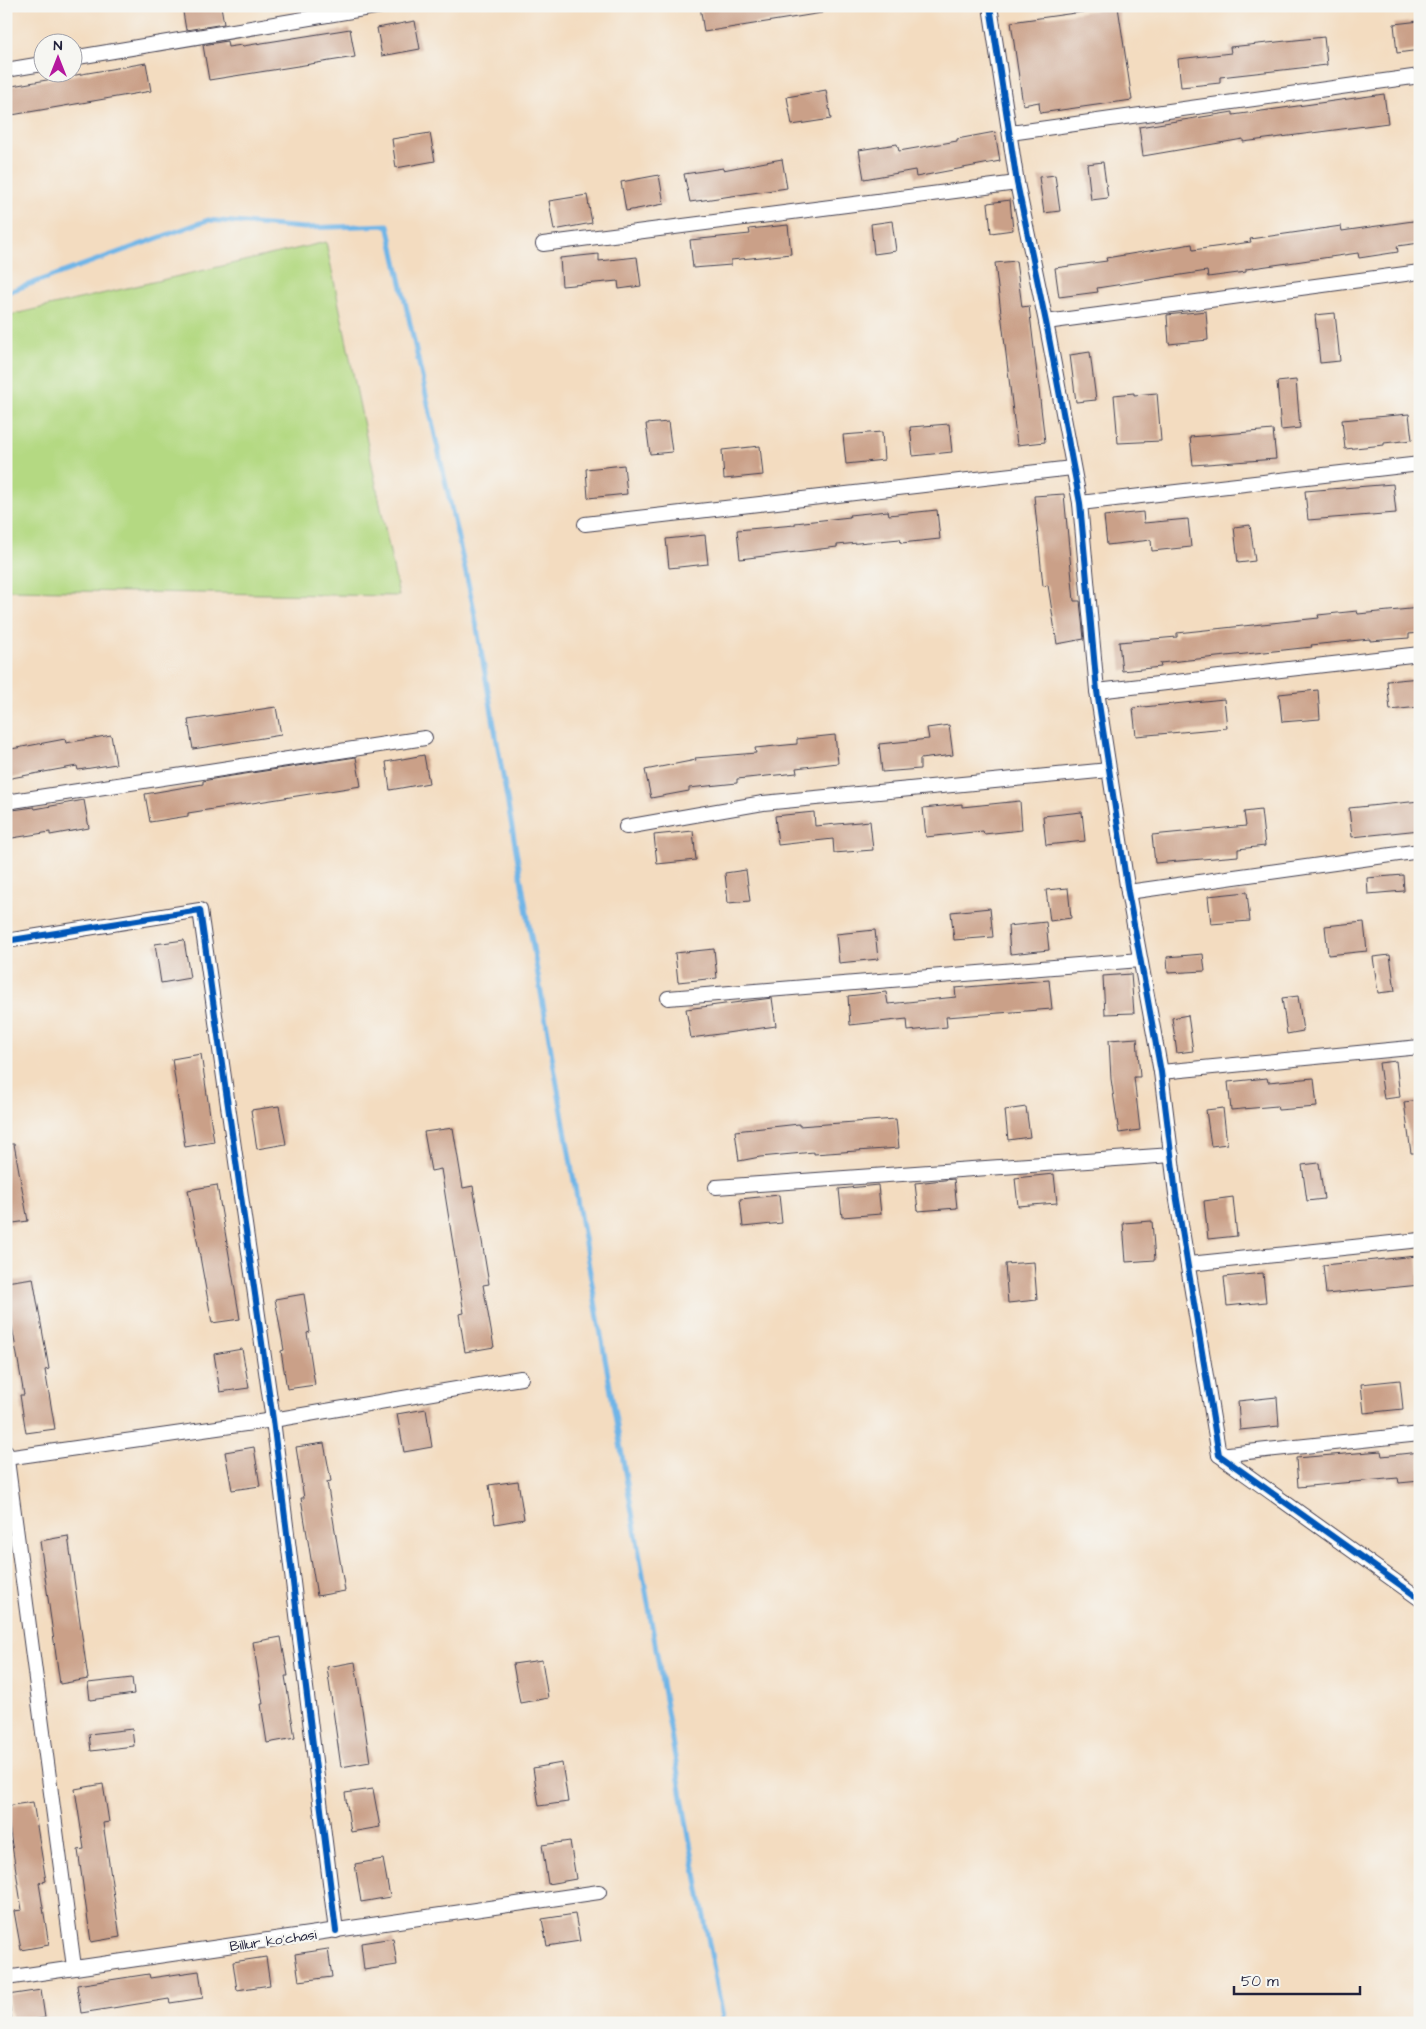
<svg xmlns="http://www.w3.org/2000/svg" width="1426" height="2029" viewBox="0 0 1426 2029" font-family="'Architects Daughter',sans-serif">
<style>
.green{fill:#b4d982;stroke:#6b7e5e}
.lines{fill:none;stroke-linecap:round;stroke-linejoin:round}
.stream{stroke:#70b5e7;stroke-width:5}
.building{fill:#caa088}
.street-casing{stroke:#413e4f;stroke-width:16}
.street{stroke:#fff;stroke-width:14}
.cycleway-casing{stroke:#f6f6f2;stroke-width:9}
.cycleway{stroke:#0057b8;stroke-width:6}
.labels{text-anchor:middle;stroke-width:4.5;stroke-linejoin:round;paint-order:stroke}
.street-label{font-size:14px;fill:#22223b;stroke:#f6f6f2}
</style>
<rect width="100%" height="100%" fill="#f6f6f2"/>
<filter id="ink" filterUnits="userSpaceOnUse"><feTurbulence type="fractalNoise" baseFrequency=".02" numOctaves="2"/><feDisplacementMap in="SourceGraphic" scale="10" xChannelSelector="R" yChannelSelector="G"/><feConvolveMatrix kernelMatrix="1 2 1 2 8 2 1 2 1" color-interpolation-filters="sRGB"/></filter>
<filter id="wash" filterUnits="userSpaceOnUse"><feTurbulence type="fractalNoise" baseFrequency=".0096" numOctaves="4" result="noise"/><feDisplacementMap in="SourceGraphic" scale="20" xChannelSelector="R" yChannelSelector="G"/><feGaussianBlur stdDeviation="1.12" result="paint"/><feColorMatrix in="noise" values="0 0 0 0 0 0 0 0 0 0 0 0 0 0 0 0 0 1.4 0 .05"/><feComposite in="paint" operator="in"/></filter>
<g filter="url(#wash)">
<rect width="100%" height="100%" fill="#f3dcc0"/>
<path class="green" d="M326,242L399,596L6,590V316Z"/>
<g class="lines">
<path class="stream" d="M8,292L208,220L305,228L388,225L473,605L689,1837L724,2023"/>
</g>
<g id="blocks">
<g class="building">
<path d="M182,6H221L224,24L186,30Z"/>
<path d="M700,6H822V13L704,32Z"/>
<path d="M1118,7L1132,100L1040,113L1039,102L1023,105L1011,22Z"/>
<path d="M415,21L420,49L382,56L377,28Z"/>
<path d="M1420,21V50L1397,53L1394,24Z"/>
<path d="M350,29L355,57L209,80L203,45L227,41L228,47L242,45L243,46Z"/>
<path d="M1324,37L1327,65L1220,77V83L1181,87L1178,59L1231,53L1230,47Z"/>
<path d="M146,63L151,91L6,116V87Z"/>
<path d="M826,90L831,119L792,125L787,97Z"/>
<path d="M1384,94L1388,123L1243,142V139L1143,156L1139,127L1233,112V115Z"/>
<path d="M995,132L1000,161L916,177L915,170L864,179L859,150L897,144L899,151L957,141V139Z"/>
<path d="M430,133L435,161L396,168L392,139Z"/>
<path d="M782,159L787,188L690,202L684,174L723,168V170Z"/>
<path d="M1103,162L1108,198L1091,200L1087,164Z"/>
<path d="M659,175L664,204L626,211L621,182Z"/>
<path d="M1055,175L1060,211L1044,213L1039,177Z"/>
<path d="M587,195L592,223L554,230L549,201Z"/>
<path d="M1010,200L1013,230L991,233L988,203Z"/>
<path d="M1420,220V243L1397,246L1398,252L1359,258L1358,253L1246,269V272L1208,277L1207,271L1097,288L1098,292L1059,297L1055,268L1107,261L1106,258L1192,244L1193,250L1251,242L1250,239L1341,226L1342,231Z"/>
<path d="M892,221L896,251L874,254L871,224Z"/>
<path d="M788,225L791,254L731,260V265L693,268L690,240L750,234L749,229Z"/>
<path d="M599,254V261L637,257L641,286L619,289L618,281L562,286L560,258Z"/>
<path d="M1016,261L1022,307L1029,306L1045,442L1017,445L995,263Z"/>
<path d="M1206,311L1208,340L1169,344L1167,315Z"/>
<path d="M1335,313L1340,361L1320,363L1315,315Z"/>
<path d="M1090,352L1096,400L1076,402L1070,355Z"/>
<path d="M1296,380L1300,428L1281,430L1277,382Z"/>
<path d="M1134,393V395L1157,393L1161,441L1118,443L1114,395Z"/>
<path d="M1409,414L1412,440L1384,443V445L1345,449L1342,420Z"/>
<path d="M668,422L672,452L650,454L646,424Z"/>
<path d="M949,424L952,452L913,456L910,427Z"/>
<path d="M1273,430L1276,459L1193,465L1190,437Z"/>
<path d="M882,432L884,460L846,464L843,435Z"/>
<path d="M760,446L763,475L724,479L722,450Z"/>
<path d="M624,465L627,494L588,498L586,469Z"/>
<path d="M1393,484L1396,513L1308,520L1305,491Z"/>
<path d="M1064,494L1074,601H1080L1084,639L1057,644L1048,585L1043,586L1034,496Z"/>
<path d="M937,510L940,539L901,543L900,539L837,545V547L740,559L737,530L795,525V523L850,517L849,515L888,511L889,515Z"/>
<path d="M1143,512L1144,523L1188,519L1191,547L1152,551L1151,540L1107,545L1104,516Z"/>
<path d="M1250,525L1255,561L1238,563L1234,527Z"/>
<path d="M705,535L708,564L669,568L666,539Z"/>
<path d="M1420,608V633L1409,634V638L1370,641V639L1311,645L1312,647L1160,663L1161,667L1122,671L1119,642L1177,637V633L1319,618L1318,615L1357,611L1358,614Z"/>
<path d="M1420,678V707L1390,710L1387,681Z"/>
<path d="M1318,690L1320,719L1282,722L1279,694Z"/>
<path d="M1224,699L1227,728L1136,736L1133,708Z"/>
<path d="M276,707L281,735L193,749L188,720Z"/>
<path d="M949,725L953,755L920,759V769L882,772L879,744L929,739L927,728Z"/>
<path d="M111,735L116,764L78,770L77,766L6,779V750L65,739L66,743Z"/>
<path d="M835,735L838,763L796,768L797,773L737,779V783L689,788V791L651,798L645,770L696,760L695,758L756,753L755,748L797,744V739Z"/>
<path d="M424,755L429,783L390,790L386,762Z"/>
<path d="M356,757L361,786L188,813V816L150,822L145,794L203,784V781L219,778Z"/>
<path d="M84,800L89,828L50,835V832L6,839V811L34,807L35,809Z"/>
<path d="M1020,801L1022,830L984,834L983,831L926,837L923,808L962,804V807Z"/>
<path d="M1420,801V830L1352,837L1349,808Z"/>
<path d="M1261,810L1265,846L1238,849V856L1155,863L1152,835L1246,826L1244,812Z"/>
<path d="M814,812L815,826L870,821L873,850L834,853L833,839L778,845L775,816Z"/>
<path d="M1082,812L1085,841L1046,845L1043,816Z"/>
<path d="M693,831L696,860L657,864L654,835Z"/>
<path d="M746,870L750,901L728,903L725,873Z"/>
<path d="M1403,875L1404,891L1368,894L1367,878Z"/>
<path d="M1068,888L1071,918L1050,921L1046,890Z"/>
<path d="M1247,892L1250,921L1211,924L1208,896Z"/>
<path d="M990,908L993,937L954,940L951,912Z"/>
<path d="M1046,922L1049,950L1010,954L1008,926Z"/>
<path d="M1364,922L1367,951L1328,955L1325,926Z"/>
<path d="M875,930L878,959L839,963L836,934Z"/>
<path d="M184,940L190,978L161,983L155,944Z"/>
<path d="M714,949L717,978L678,982L675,953Z"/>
<path d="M1203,954L1205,971L1168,973L1167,957Z"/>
<path d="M1390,955L1395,991L1378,993L1373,957Z"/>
<path d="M1131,974L1134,1013L1105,1014L1103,976Z"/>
<path d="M1049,980L1052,1009L946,1017L947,1027L908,1031L907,1019L850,1025L848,996L886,992L888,1004L956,997L955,988Z"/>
<path d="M1298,996L1303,1031L1287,1034L1282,998Z"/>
<path d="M772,998L776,1026L691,1038L686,1009Z"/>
<path d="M1188,1015L1193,1051L1177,1053L1172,1018Z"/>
<path d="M1137,1038L1140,1077H1134L1140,1130L1119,1133L1111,1079L1109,1040Z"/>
<path d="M201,1054L214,1142L185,1147L172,1059Z"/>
<path d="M1396,1061L1400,1097L1384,1099L1379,1063Z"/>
<path d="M1267,1078L1268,1082L1314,1078L1317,1107L1278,1110L1277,1106L1231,1110L1228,1082Z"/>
<path d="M1420,1100V1153H1411L1404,1102Z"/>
<path d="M279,1106L286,1144L257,1149L251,1110Z"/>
<path d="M1026,1107L1030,1137L1008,1140L1005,1110Z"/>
<path d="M1223,1108L1227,1144L1211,1146L1206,1110Z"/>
<path d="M896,1119L899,1148L814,1154V1152L760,1157L739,1161L735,1131L799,1124V1126Z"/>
<path d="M453,1128L463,1188L473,1186L489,1284L483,1285L494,1347L465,1352L459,1314L464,1313L441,1169L431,1171L424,1132Z"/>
<path d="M6,1144H14L28,1221L6,1224Z"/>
<path d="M1319,1163L1324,1199L1307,1201L1302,1165Z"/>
<path d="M1054,1174L1057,1203L1018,1206L1015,1178Z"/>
<path d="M954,1179L957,1208L918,1211L915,1183Z"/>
<path d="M217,1185L240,1319L212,1323L188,1190Z"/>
<path d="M878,1185L881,1214L842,1217L839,1189Z"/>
<path d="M779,1195L782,1223L743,1227L740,1199Z"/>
<path d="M1233,1197L1237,1236L1208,1239L1204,1201Z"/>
<path d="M1152,1221L1155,1260L1126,1262L1123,1223Z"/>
<path d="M1417,1256L1420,1285L1326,1294L1323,1265Z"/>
<path d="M1034,1262L1037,1300L1008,1303L1005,1264Z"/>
<path d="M1263,1273L1266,1302L1227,1306L1224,1277Z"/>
<path d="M33,1278L49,1369L45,1370L55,1429L26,1433L20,1395H24L6,1292V1282Z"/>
<path d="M304,1294L310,1332L307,1333L315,1385L287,1389L281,1351L284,1350L275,1299Z"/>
<path d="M242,1349L249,1388L220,1392L214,1354Z"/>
<path d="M1400,1380L1403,1409L1364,1413L1361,1384Z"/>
<path d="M1277,1397L1279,1426L1240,1430L1238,1401Z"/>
<path d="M426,1409L432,1447L404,1452L397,1414Z"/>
<path d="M324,1443L331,1481L327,1482L345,1591L317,1596L301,1498H304L296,1447Z"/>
<path d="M254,1447L260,1486L232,1490L225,1452Z"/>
<path d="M1381,1451L1382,1456L1420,1452V1481L1399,1483L1398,1478L1298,1487L1296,1458Z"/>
<path d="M518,1481L524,1519L495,1524L489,1485Z"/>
<path d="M68,1536L88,1679L60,1684L40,1541Z"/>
<path d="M281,1637L288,1676H285L295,1738L267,1743L261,1704H263L253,1642Z"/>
<path d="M542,1660L548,1698L520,1703L513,1664Z"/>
<path d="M355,1662L370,1762L341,1767L327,1667Z"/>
<path d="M132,1678L134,1694L90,1700L88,1683Z"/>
<path d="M132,1729L134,1746L91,1751L89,1734Z"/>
<path d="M562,1763L568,1802L539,1806L533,1768Z"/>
<path d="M103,1784L109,1822L103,1823L120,1937L91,1942L78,1850L84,1849L75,1789Z"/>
<path d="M373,1789L380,1827L351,1832L345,1793Z"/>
<path d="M33,1802L46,1881L39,1883L49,1945L21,1950L14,1911L22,1910L6,1806Z"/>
<path d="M570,1841L576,1879L548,1884L542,1845Z"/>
<path d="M383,1859L390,1897L361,1902L355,1864Z"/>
<path d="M575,1914L580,1941L547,1946L542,1919Z"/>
<path d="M393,1938L397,1965L364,1970L361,1943Z"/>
<path d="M328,1949L332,1977L299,1981L295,1954Z"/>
<path d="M266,1957L270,1985L237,1990L233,1962Z"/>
<path d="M199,1971L203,1998L170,2003L169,1999L81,2013L77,1985L149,1974L150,1978Z"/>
<path d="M41,1990L45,2018L12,2023L8,1995Z"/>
</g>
</g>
</g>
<g filter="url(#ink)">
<use href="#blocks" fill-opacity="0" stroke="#413e4f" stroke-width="1"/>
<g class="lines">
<g class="street-casing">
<g id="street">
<path d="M990,6L1017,183L1046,322L1080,503L1097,691L1128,892L1161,1072L1176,1194L1219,1455L1420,1599"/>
<path d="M72,58L381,6"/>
<path d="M6,70L42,64"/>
<path d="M1010,133L1420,76"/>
<path d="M543,244L1017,183"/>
<path d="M1046,322L1420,272"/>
<path d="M1080,503L1420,464"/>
<path d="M585,524L1072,468"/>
<path d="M1097,691L1420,654"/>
<path d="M6,802L425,738"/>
<path d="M626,827L763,803L1109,770"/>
<path d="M1128,892L1420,851"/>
<path d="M6,941L200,910L273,1420L336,1931"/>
<path d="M668,998L1140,960"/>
<path d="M1161,1072L1420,1047"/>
<path d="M716,1187L1172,1155"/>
<path d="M1189,1264L1420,1240"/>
<path d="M6,1452L74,1967"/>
<path d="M1219,1455L1420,1434"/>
<path d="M6,1458L273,1420L521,1378"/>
<path d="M6,1978L599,1892"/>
</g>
</g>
<use href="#street" class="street"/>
<g class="cycleway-casing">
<g id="cycleway">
<path d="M990,6L1017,183L1046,322L1080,503L1097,691L1128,892L1161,1072L1176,1194L1219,1455L1420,1599"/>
<path d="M6,941L200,910L273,1420L336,1931"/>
</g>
</g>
<use href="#cycleway" class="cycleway"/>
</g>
</g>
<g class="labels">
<g class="street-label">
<text transform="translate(273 1940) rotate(-8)" y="5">Billur ko'chasi</text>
</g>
</g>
<rect width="1426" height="2029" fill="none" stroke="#f6f6f2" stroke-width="25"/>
<g transform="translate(58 58)"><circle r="24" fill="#f6f6f2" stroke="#a1a1a9"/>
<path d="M0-4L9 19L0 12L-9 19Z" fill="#b5179e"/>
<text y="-8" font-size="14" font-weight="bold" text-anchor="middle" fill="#22223b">N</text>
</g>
<path d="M1234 1986v8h126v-8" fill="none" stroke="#22223b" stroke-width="2.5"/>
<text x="1241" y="1986" font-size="15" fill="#22223b" stroke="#f6f6f2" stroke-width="4" paint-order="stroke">50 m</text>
</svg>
